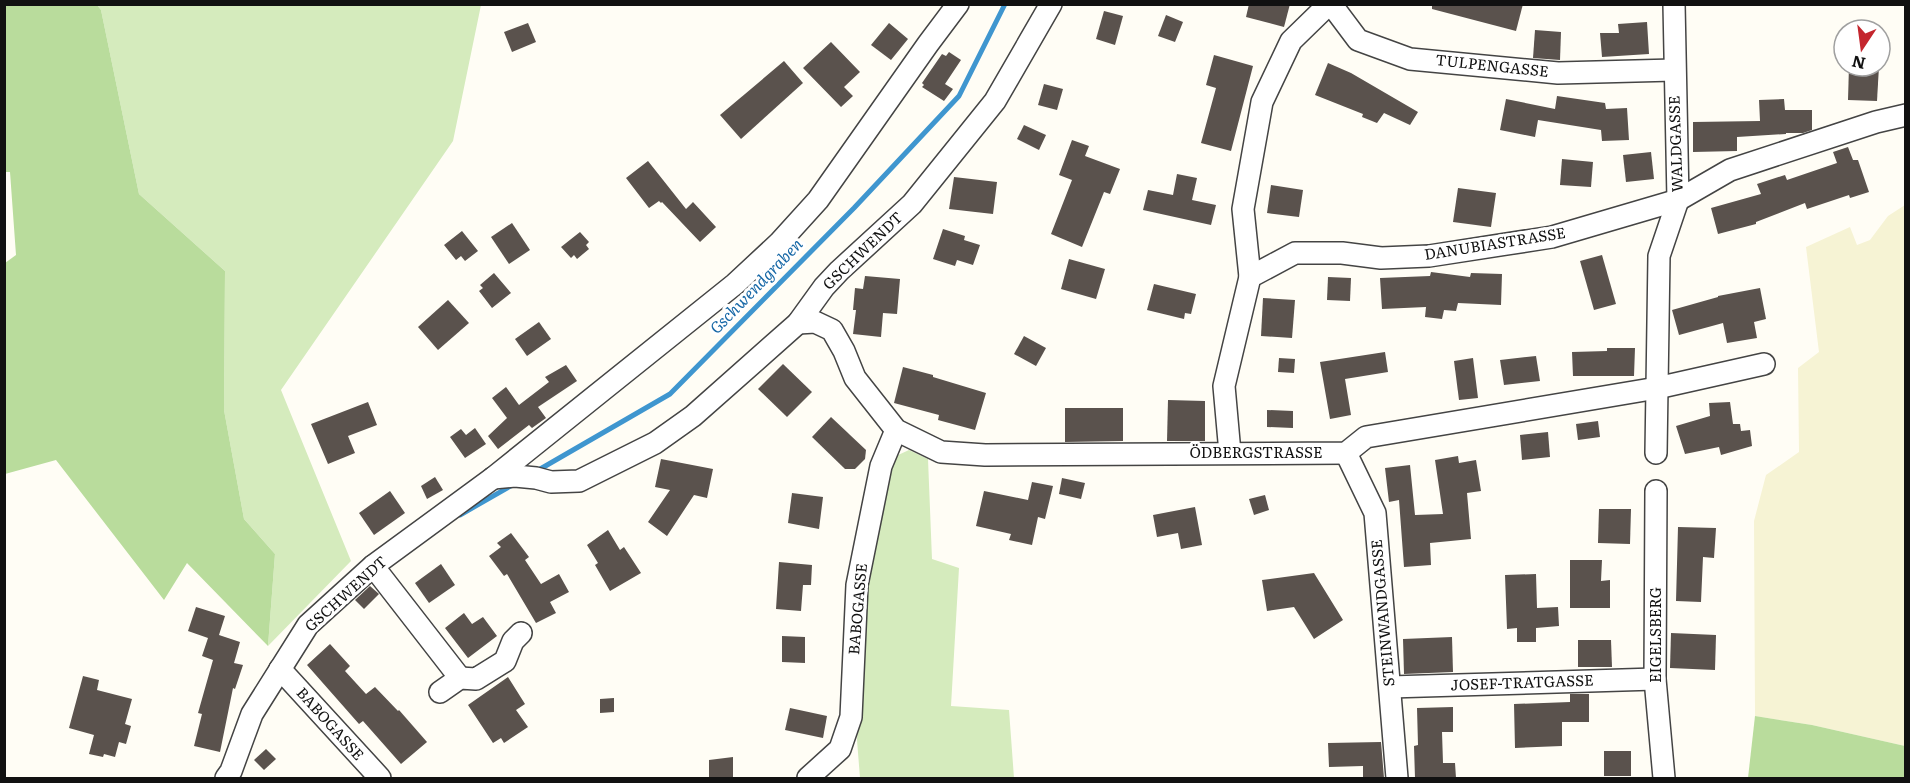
<svg xmlns="http://www.w3.org/2000/svg" width="1910" height="783" viewBox="0 0 1910 783" font-family="Literata,serif">
<style>
.farmland{fill:#f6f3d4}
.green{fill:#d5ebbd}
.forest{fill:#b9dc9c}
.lines{fill:none;stroke-linecap:round;stroke-linejoin:round}
.stream{stroke:#3f96cf;stroke-width:5}
.building{fill:#5a524d}
.minor-casing{stroke:#444;stroke-width:24}
.minor{stroke:#fff;stroke-width:21}
.labels{text-anchor:middle;stroke-width:6;stroke-linejoin:round;paint-order:stroke}
.street-label{font-size:15px;fill:#111;stroke:#fff}
.water-label{font-size:16px;font-style:italic;fill:#1768a6;stroke:#fff}
</style>
<rect width="100%" height="100%" fill="#fffdf5"/>
<path class="farmland" d="M1905,205V746L1812,725L1755,716L1754,521L1766,475L1799,452L1798,368L1819,352L1806,247L1850,227L1857,245L1870,240L1888,216Z"/>
<g class="green">
<path d="M97,5H481L453,141L281,390L351,561L268,646L275,554L244,519L224,410L225,271L139,194L101,10Z"/>
<path d="M909,450L928,459L932,559L959,568L951,706L1009,710L1014,778H860L857,740L865,578L881,508L896,456Z"/>
</g>
<g class="forest">
<path d="M5,4L97,5L101,10L139,194L225,271L224,410L244,519L275,554L268,646L187,563L164,600L56,460L5,474V263L16,255L10,172H4Z"/>
<path d="M1755,716L1812,725L1905,746V778H1748Z"/>
</g>
<g class="lines">
<g class="stream">
<path d="M535,472L670,394L854,208L959,96L1005,4"/>
<path d="M460,515L514,484"/>
</g>
</g>
<g class="building">
<path d="M1249,4H1290L1284,27L1246,17Z"/>
<path d="M1432,4H1523L1516,31L1432,9Z"/>
<path d="M1104,11L1123,16L1115,45L1096,39Z"/>
<path d="M1166,15L1183,22L1175,42L1158,36Z"/>
<path d="M1647,22L1649,54L1602,57L1600,33H1619L1618,24Z"/>
<path d="M528,23L536,42L512,52L504,32Z"/>
<path d="M889,23L908,39L891,60L871,45Z"/>
<path d="M1535,30L1561,32L1560,60L1533,58Z"/>
<path d="M831,42L860,72L844,87L853,96L841,107L803,68Z"/>
<path d="M949,52L961,60L945,84L953,89L944,101L922,87L924,85L922,83L942,54L946,56Z"/>
<path d="M1214,55L1253,66L1231,151L1201,143L1216,88L1206,85Z"/>
<path d="M784,61L803,83L741,139L720,115Z"/>
<path d="M1328,63L1351,73L1418,112L1410,125L1384,113L1377,123L1362,117L1363,114L1315,95Z"/>
<path d="M1849,66H1879L1877,101L1848,100Z"/>
<path d="M1044,84L1063,89L1057,110L1038,105Z"/>
<path d="M1557,96L1605,103L1606,109L1627,108L1629,140L1602,141L1601,130L1538,120L1535,137L1500,130L1506,99L1555,109Z"/>
<path d="M1784,99L1785,110H1812V130L1803,133H1786V134L1737,137V151L1693,152V122L1760,121L1759,100Z"/>
<path d="M1024,125L1046,135L1039,150L1017,139Z"/>
<path d="M1072,140L1089,146L1085,156L1120,169L1110,194L1104,192L1082,247L1051,234L1072,180L1059,175Z"/>
<path d="M1848,147L1853,160H1858L1869,192L1850,198L1849,195L1807,209L1805,203L1756,222V224L1718,234L1711,208L1761,194L1757,184L1785,175L1787,180L1837,163L1833,152Z"/>
<path d="M1651,152L1654,179L1626,182L1623,155Z"/>
<path d="M1562,159L1593,162L1591,187L1560,185Z"/>
<path d="M648,161L686,209L693,202L716,227L700,242L662,202L661,203L659,201L649,208L626,178Z"/>
<path d="M1177,174L1197,178L1192,200L1216,205L1211,225L1143,210L1148,190L1173,195Z"/>
<path d="M954,177L997,182L993,214L949,209Z"/>
<path d="M1271,185L1303,190L1299,217L1267,213Z"/>
<path d="M1458,188L1496,193L1491,227L1453,222Z"/>
<path d="M512,223L530,250L509,264L491,237Z"/>
<path d="M943,229L965,236L964,240L980,245L973,265L957,260L955,266L933,259Z"/>
<path d="M462,231L478,251L465,261L461,256L456,260L444,245Z"/>
<path d="M580,232L589,242L586,245L589,249L577,259L574,255L571,258L561,247Z"/>
<path d="M1602,255L1616,304L1594,310L1580,261Z"/>
<path d="M1069,259L1105,269L1096,299L1061,289Z"/>
<path d="M1431,272L1470,277L1471,273L1502,274L1501,305L1458,303L1456,311L1444,310L1442,319L1425,317L1426,307L1382,309L1380,278L1430,276Z"/>
<path d="M494,273L511,293L492,308L479,291L483,288L480,285Z"/>
<path d="M865,276L900,279L897,314L883,313L881,337L853,334L856,310H853L855,288L863,289Z"/>
<path d="M1328,277L1351,278L1350,301L1327,300Z"/>
<path d="M1154,284L1196,294L1191,314L1185,313L1184,319L1147,310Z"/>
<path d="M1760,288L1766,319L1754,322L1757,338L1727,343L1723,323L1679,335L1672,310L1718,297V296Z"/>
<path d="M1263,298L1295,300L1292,338L1261,336Z"/>
<path d="M448,300L469,323L438,350L418,327Z"/>
<path d="M539,322L551,339L527,356L515,339Z"/>
<path d="M1024,336L1046,348L1036,366L1014,354Z"/>
<path d="M1607,348H1635L1634,376H1573L1572,352L1607,351Z"/>
<path d="M1385,352L1388,372L1345,379L1351,415L1330,419L1320,362Z"/>
<path d="M1536,356L1540,381L1504,385L1500,360Z"/>
<path d="M1279,358L1295,359L1294,373L1278,372Z"/>
<path d="M1473,358L1478,398L1459,400L1454,361Z"/>
<path d="M783,364L812,392L787,417L758,389Z"/>
<path d="M566,365L577,381L538,407L546,418L532,428L529,425L498,449L488,436L507,418L492,398L506,387L519,405L549,382L545,377Z"/>
<path d="M903,367L933,375V377L986,393L975,430L938,420L939,415L894,403Z"/>
<path d="M1168,400L1205,401V441H1167Z"/>
<path d="M368,402L377,425L348,436L355,453L328,464L311,424Z"/>
<path d="M1730,402L1733,424H1740L1741,431L1750,430L1752,446L1721,455L1719,447L1685,454L1676,426L1710,416L1709,403Z"/>
<path d="M1065,408H1123V441L1065,442Z"/>
<path d="M1267,410L1293,411V428L1267,427Z"/>
<path d="M831,417L866,450L865,459L855,469H845L812,437Z"/>
<path d="M1598,421L1600,437L1578,440L1576,424Z"/>
<path d="M475,428L486,444L465,458L450,437L461,429L466,435Z"/>
<path d="M1548,432L1550,457L1522,460L1520,435Z"/>
<path d="M1458,456L1459,463L1476,460L1481,491L1467,493L1471,539L1430,543L1431,565L1404,567L1399,500L1389,502L1385,468L1410,465L1415,515L1443,514L1435,460Z"/>
<path d="M661,459L713,469L707,498L694,495L667,536L648,522L670,490L655,487Z"/>
<path d="M435,477L443,490L427,499L421,486Z"/>
<path d="M1062,478L1085,483L1081,499L1059,494Z"/>
<path d="M1032,482L1053,486L1045,519L1038,517L1032,545L1009,540L1011,534L976,526L984,491L1028,500Z"/>
<path d="M390,491L405,513L374,535L359,513Z"/>
<path d="M792,493L823,497L819,529L788,523Z"/>
<path d="M1265,495L1269,510L1254,515L1249,499Z"/>
<path d="M1195,507L1202,545L1181,549L1178,533L1157,537L1153,515Z"/>
<path d="M1599,509H1631L1630,544L1598,543Z"/>
<path d="M1678,527L1716,528L1714,558L1703,557L1701,602L1676,601Z"/>
<path d="M608,530L620,550L624,547L641,573L610,591L595,565L598,563L587,545Z"/>
<path d="M511,533L529,557L525,560L541,584L559,574L569,592L550,602L556,613L536,623L507,574L504,576L489,556L501,547L497,543Z"/>
<path d="M1570,560H1602L1601,581L1610,580V608H1570Z"/>
<path d="M779,562L812,565L811,585H803L801,611L776,609Z"/>
<path d="M441,564L455,585L429,603L415,583Z"/>
<path d="M1314,573L1343,620L1314,639L1294,607L1267,611L1262,580Z"/>
<path d="M1536,574L1537,608L1558,607L1559,626L1536,628V642H1517V628L1507,629L1505,575Z"/>
<path d="M370,586L379,594L364,609L355,600Z"/>
<path d="M196,607L225,616L219,635L240,642L234,663L243,665L235,689L233,688L220,752L194,746L202,714L198,713L213,660L202,656L208,638L188,631Z"/>
<path d="M464,613L472,624L483,617L497,636L468,658L445,628Z"/>
<path d="M1671,633L1716,635L1715,670L1670,668Z"/>
<path d="M782,636L805,637V663L782,662Z"/>
<path d="M1452,637L1453,672L1404,674L1403,639Z"/>
<path d="M1578,640H1611L1612,667H1578Z"/>
<path d="M330,644L350,666L345,671L366,694L375,687L398,711L399,710L427,742L401,764L363,721L359,724L307,665Z"/>
<path d="M83,676L99,680L97,690L132,699L125,724L131,726L126,744L119,742L115,757L104,754L103,757L89,754L94,735L69,728Z"/>
<path d="M508,677L525,704L516,710L528,727L504,743L501,738L493,743L468,705Z"/>
<path d="M1570,694H1589V722H1562V746L1515,748L1514,704L1570,702Z"/>
<path d="M614,698V712L600,713V699Z"/>
<path d="M1453,707V732H1442L1443,763H1455L1456,778H1415L1414,746L1418,745L1417,708Z"/>
<path d="M790,708L827,716L823,738L785,730Z"/>
<path d="M1381,742L1384,778H1363V766L1329,767L1328,743Z"/>
<path d="M266,749L276,759L264,770L254,760Z"/>
<rect x="1604" y="751" width="27" height="25"/>
<path d="M733,757V778H709V760Z"/>
</g>
<g class="lines">
<g class="minor-casing">
<g id="minor">
<path d="M1331,4L1358,40L1410,59L1558,73L1674,70"/>
<path d="M1250,277L1243,209L1262,102L1291,41L1329,4"/>
<path d="M798,323L815,322L832,330L844,351L855,378L896,430L941,452L985,455L1346,453L1366,437L1657,388L1764,364"/>
<path d="M1230,453L1224,386L1250,277L1295,253H1342L1381,258L1429,256L1552,237L1678,200L1730,170L1876,122L1906,115"/>
<path d="M1346,453L1375,513L1397,778"/>
<path d="M1656,453L1659,256L1678,200L1674,4"/>
<path d="M493,478L515,476L536,478L551,482L579,481L655,443L693,416L798,323L824,287L839,271L912,204L995,101L1051,4"/>
<path d="M1656,491L1655,679L1664,778"/>
<path d="M373,566L460,678"/>
<path d="M280,669L380,778"/>
<path d="M1390,687L1655,679"/>
<path d="M440,692L460,678L476,679L505,661L513,641L521,633"/>
<path d="M226,778L231,771L252,714L308,625L373,566L493,478L735,284L779,243L818,200L928,44L958,4"/>
<path d="M808,778L840,749L851,717L857,585L881,466L896,430"/>
</g>
</g>
<use href="#minor" class="minor"/>
</g>
<g class="labels">
<g class="street-label">
<text transform="translate(1492 66) rotate(6)" y="5">TULPENGASSE</text>
<text transform="translate(1676 144) rotate(-92)" y="5">WALDGASSE</text>
<text transform="translate(1495 244) rotate(-9)" y="5">DANUBIASTRASSE</text>
<text transform="translate(863 251) rotate(-44)" y="5">GSCHWENDT</text>
<text x="1256" y="458">ÖDBERGSTRASSE</text>
<text transform="translate(346 594) rotate(-42)" y="5">GSCHWENDT</text>
<text transform="translate(858 609) rotate(-85)" y="5">BABOGASSE</text>
<text transform="translate(1383 613) rotate(-95)" y="5">STEINWANDGASSE</text>
<text transform="translate(1656 635) rotate(-90)" y="5">EIGELSBERG</text>
<text transform="translate(1522 683) rotate(-2)" y="5">JOSEF-TRATGASSE</text>
<text transform="translate(330 724) rotate(48)" y="5">BABOGASSE</text>
</g>
<g class="water-label">
<text transform="translate(756 286) rotate(-46)" y="6">Gschwendgraben</text>
</g>
</g>
<rect width="1910" height="783" fill="none" stroke="#111111" stroke-width="12"/>
<g transform="translate(1862 48) rotate(193)"><circle r="28" fill="#ffffff" stroke="#a0a0a0" stroke-width="1.5"/>
<path d="M0-4.5L10 22L0 15L-10 22Z" fill="#c4262e"/>
<text y="-9" font-size="16" font-weight="bold" text-anchor="middle" fill="#111111">N</text>
</g>
</svg>
